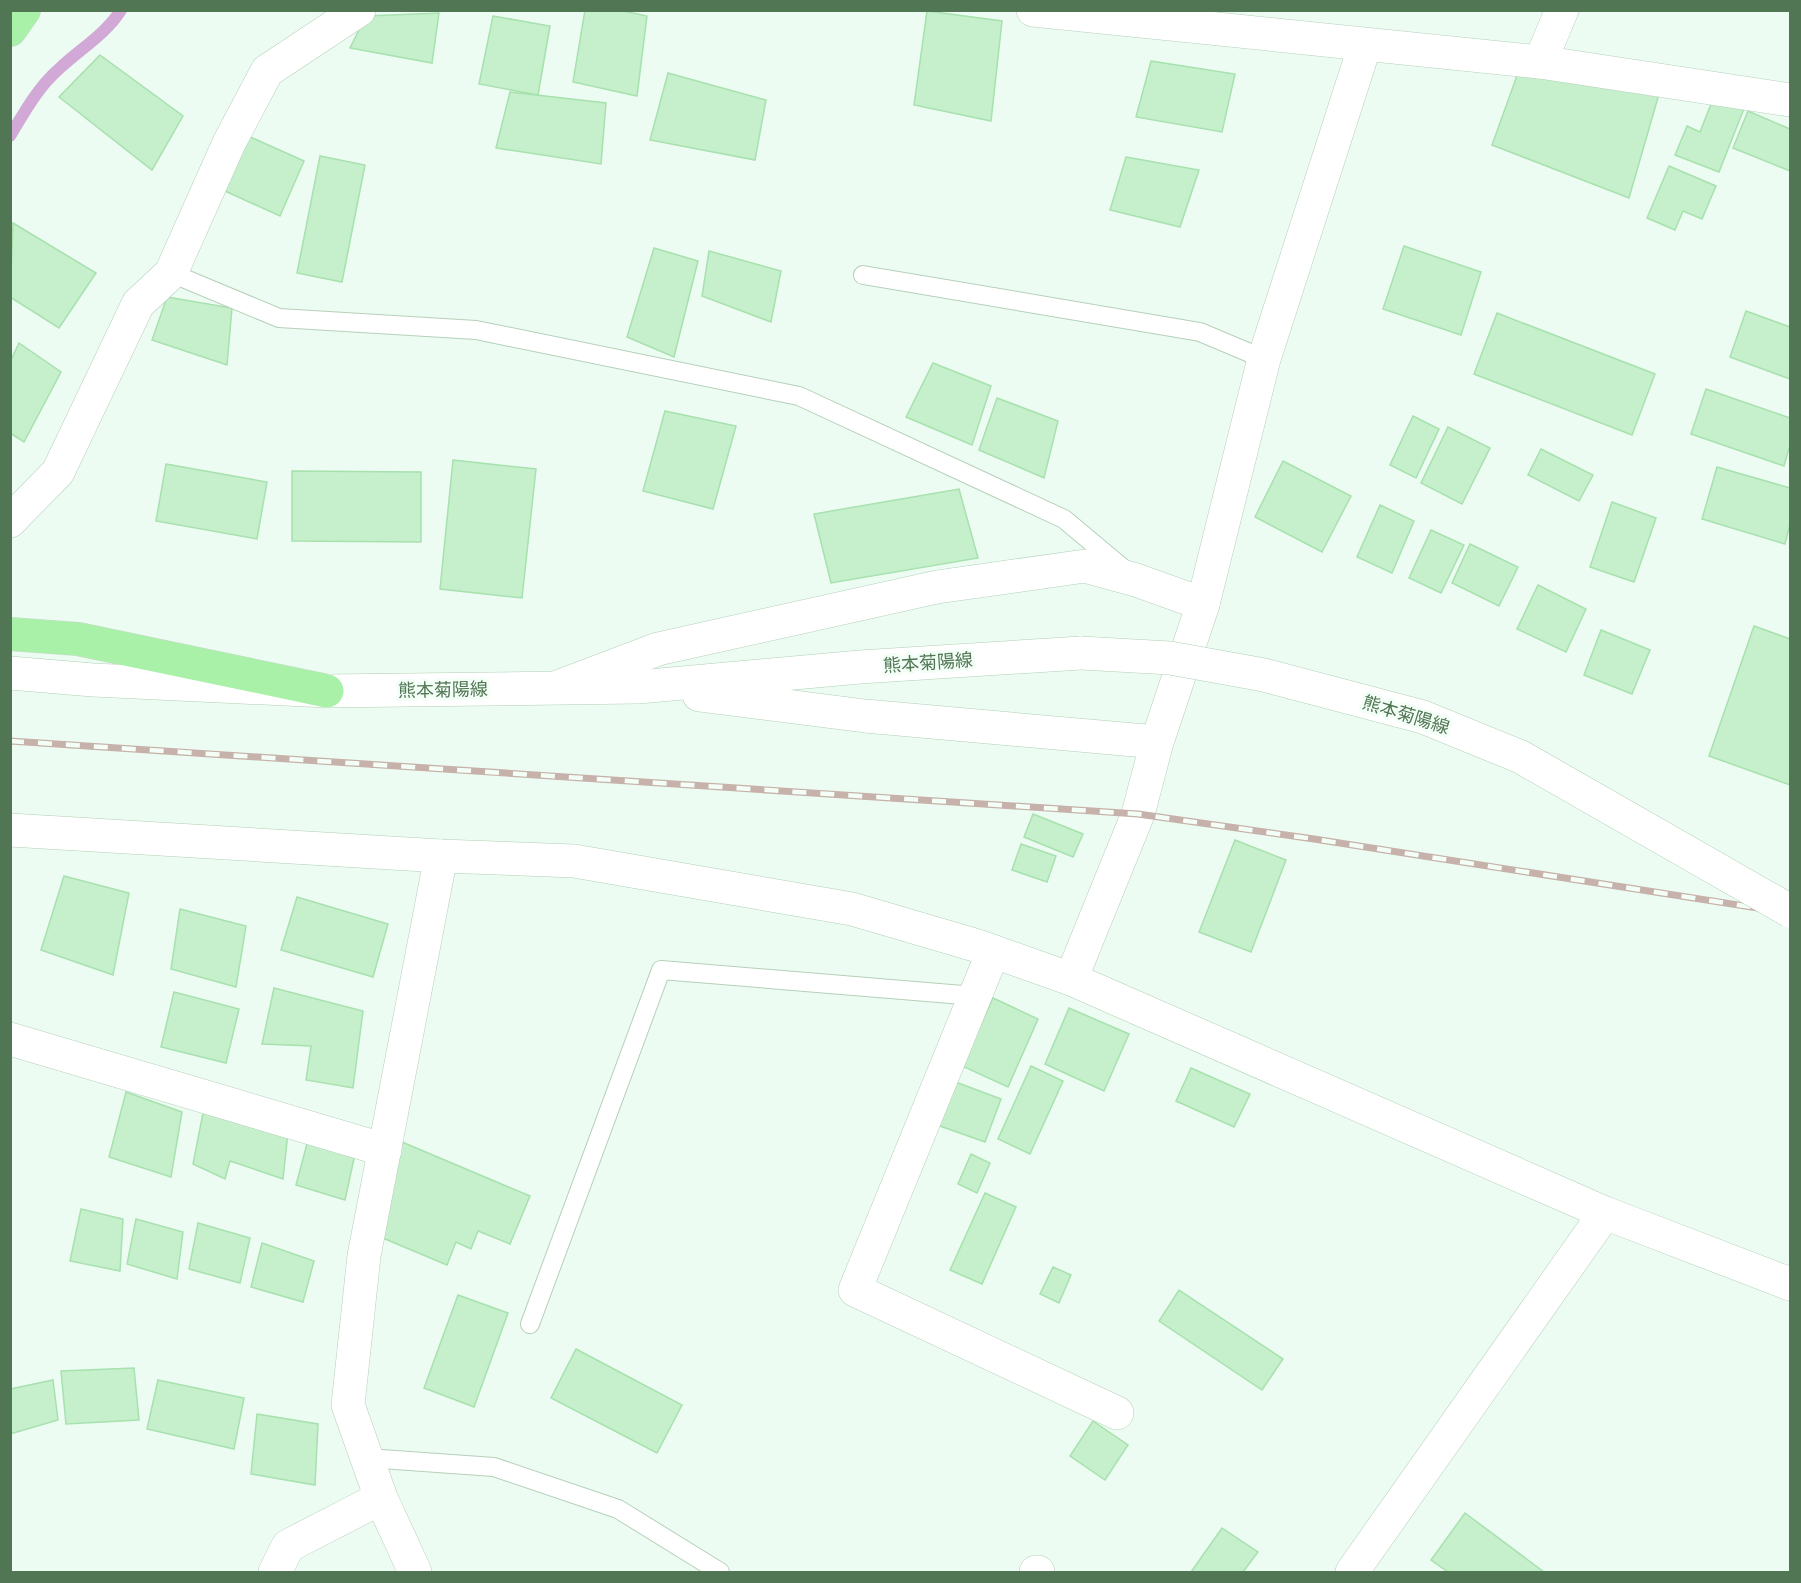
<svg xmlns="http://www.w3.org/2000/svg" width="1801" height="1583" viewBox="0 0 1801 1583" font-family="'Public Sans','Noto Sans JP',sans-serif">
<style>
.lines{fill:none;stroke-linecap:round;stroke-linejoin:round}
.stream{stroke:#d1a8d6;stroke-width:12}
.building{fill:#c6efcb;stroke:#a7e1ae;stroke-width:1.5}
.lane-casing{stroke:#b5d0ba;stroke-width:20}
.street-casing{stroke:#b5d0ba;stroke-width:34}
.secondary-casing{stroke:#b0d0b5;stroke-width:34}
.highway-casing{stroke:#ced9cf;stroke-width:34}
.lane{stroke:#fff;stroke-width:18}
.street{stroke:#fff;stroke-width:33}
.secondary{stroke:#fff;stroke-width:33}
.highway{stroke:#a9f1a8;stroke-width:33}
.rail-casing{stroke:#c6b2aa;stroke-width:7}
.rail{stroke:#f3fef7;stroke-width:4.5;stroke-dasharray:14;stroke-linecap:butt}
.secondary-bridge-casing{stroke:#b0d0b5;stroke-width:34;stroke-linecap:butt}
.secondary-bridge{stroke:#fff;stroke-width:33}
.labels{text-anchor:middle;stroke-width:6;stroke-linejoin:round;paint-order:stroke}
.street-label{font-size:18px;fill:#507653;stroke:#f3fef7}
</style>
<rect width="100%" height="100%" fill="#edfcf2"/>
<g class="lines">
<path class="stream" d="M10,136C25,111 38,87 60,68C80,49 106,34 121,10"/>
</g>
<g class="building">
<path d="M585,10H619L647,16L637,96L573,82Z"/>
<path d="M927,11L1002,21L991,121L914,105Z"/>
<path d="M439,13L432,63L350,48L366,16Z"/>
<path d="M493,16L550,26L538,95L479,84Z"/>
<path d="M100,55L183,116L152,170L59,97Z"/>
<path d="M1151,61L1235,74L1222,132L1136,117Z"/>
<path d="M1519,70L1659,94L1629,198L1492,145Z"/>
<path d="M668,73L766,100L755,160L650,140Z"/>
<path d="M510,92L606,103L601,164L496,148Z"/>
<path d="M1715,94L1745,106L1719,172L1675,155L1687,126L1700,132Z"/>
<path d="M1748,111L1790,129V171L1733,148Z"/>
<path d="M248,136L304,161L280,216L225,191Z"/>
<path d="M320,156L365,165L342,282L297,273Z"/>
<path d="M1126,157L1199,170L1180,227L1110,210Z"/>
<path d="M1669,166L1716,186L1702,219L1683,211L1675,230L1647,218Z"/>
<path d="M13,223L96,273L59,328L10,297Z"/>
<path d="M1404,246L1481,272L1461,335L1383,309Z"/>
<path d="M654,248L698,261L674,357L627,337Z"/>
<path d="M709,251L781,271L771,322L702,296Z"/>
<path d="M167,297L232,308L227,365L152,340Z"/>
<path d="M1746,311L1790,327V379L1730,357Z"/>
<path d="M1497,313L1655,374L1632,435L1474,374Z"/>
<path d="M19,343L61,372L24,442L10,433V362Z"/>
<path d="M933,363L991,386L972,445L906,417Z"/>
<path d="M1706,389L1790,418V445L1784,466L1691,434Z"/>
<path d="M997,398L1058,421L1044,478L979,450Z"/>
<path d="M665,411L736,426L713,509L643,491Z"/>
<path d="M1413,416L1439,429L1416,478L1390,465Z"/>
<path d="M1448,427L1490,448L1462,504L1421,483Z"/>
<path d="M1541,449L1593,475L1579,501L1528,475Z"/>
<path d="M453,460L536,469L522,598L440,589Z"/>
<path d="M1283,461L1351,496L1322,552L1255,517Z"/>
<path d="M166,464L267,482L257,539L156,521Z"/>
<path d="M1717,467L1790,488V524L1785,544L1702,519Z"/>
<path d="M292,471L421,472V542L292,541Z"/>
<path d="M959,489L978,558L831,583L814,514Z"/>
<path d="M1612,502L1656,518L1634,582L1590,567Z"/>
<path d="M1380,505L1414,521L1392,573L1357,557Z"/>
<path d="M1431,530L1464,545L1441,593L1409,578Z"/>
<path d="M1470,544L1518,567L1499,606L1452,583Z"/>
<path d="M1538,585L1586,609L1566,652L1517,629Z"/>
<path d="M1754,626L1790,639V785L1709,756Z"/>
<path d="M1601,630L1650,650L1632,694L1584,675Z"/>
<path d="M1033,814L1083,834L1073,857L1024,837Z"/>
<path d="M1235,840L1286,860L1251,952L1199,932Z"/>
<path d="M1021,844L1056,856L1047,882L1012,870Z"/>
<path d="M64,876L129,893L113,975L41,950Z"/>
<path d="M297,897L388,924L373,977L281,950Z"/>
<path d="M180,909L246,926L236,987L171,969Z"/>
<path d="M274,988L363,1011L353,1088L306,1080L311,1046L262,1044Z"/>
<path d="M174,992L239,1009L226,1063L161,1047Z"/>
<path d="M993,998L1038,1019L1008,1087L962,1066Z"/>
<path d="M1069,1008L1129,1034L1104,1091L1045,1064Z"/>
<path d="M1031,1066L1063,1081L1030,1154L998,1139Z"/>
<path d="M1191,1068L1250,1094L1234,1127L1176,1101Z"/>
<path d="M953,1081L1001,1099L985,1142L937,1125Z"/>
<path d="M126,1092L182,1112L171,1177L109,1157Z"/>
<path d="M204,1108L288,1132L283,1179L230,1161L225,1179L193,1164Z"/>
<path d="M308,1140L355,1154L345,1200L296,1185Z"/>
<path d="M402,1142L530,1196L510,1244L478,1231L471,1249L456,1242L447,1265L366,1231Z"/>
<path d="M971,1154L990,1163L977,1193L958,1184Z"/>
<path d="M985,1193L1016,1207L982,1284L950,1270Z"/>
<path d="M81,1209L123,1219L120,1271L70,1261Z"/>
<path d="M136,1219L183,1232L177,1279L127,1264Z"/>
<path d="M198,1223L250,1238L240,1283L189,1269Z"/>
<path d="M262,1243L314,1261L303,1302L251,1287Z"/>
<path d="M1053,1267L1071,1275L1059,1303L1040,1294Z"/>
<path d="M1179,1290L1283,1359L1262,1390L1159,1321Z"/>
<path d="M458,1295L508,1313L474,1407L424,1388Z"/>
<path d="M576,1349L682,1405L657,1453L551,1398Z"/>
<path d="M134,1368L139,1420L66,1424L61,1371Z"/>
<path d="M53,1380L58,1420L10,1434V1389Z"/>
<path d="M158,1380L244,1398L234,1449L147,1429Z"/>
<path d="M257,1414L318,1424L315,1485L251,1474Z"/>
<path d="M1093,1421L1128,1445L1105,1480L1070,1456Z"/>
<path d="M1465,1513L1544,1572H1448L1431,1560Z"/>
<path d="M1222,1528L1258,1552L1243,1572H1191Z"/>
</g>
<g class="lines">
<g class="lane-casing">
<g id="lane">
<path d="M171,273L279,318L476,330L799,396L1064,519L1125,570"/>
<path d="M863,275L1200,332L1264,359"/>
<path d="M530,1324L661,970L975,996"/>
<path d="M367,1458L494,1467L618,1509L720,1572"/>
</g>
</g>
<g class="street-casing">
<g id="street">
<path d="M1033,10L1540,62L1790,100"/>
<path d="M1540,62L1562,10"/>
<path d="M10,521L58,472L138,304L171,273L229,143L267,71L359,10"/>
<path d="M558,687L658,649L937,587L1085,566L1136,580L1203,604"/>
<path d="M993,952L855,1290L1117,1413"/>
<path d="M1071,979L1138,814L1157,742L1203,604L1264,359L1365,45"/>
<path d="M10,1039L385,1150"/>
<path d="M275,1572L288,1546L381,1498"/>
<path d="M415,1572L381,1498L348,1405L364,1256L441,856"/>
<path d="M1036,1572H1038"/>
<path d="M1352,1572L1605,1213"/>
</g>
</g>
<g class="secondary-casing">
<g id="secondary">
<path d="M10,673L93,680L327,691L638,687L860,667L1081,653"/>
<path d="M699,695L865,716L1157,742"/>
<path d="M10,830L441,856L574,861L852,909L978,946L1071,979L1605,1213L1790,1284"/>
</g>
</g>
<g class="highway-casing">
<g id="highway">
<path d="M10,30L24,10"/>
<path d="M10,634L78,639L327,691"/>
</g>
</g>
<use href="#lane" class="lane"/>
<use href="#street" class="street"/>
<use href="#secondary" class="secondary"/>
<use href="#highway" class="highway"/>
<g class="rail-casing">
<path id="rail" d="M10,741L1138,814L1314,839L1790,913"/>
</g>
<use href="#rail" class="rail"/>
<g class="secondary-bridge-casing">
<path id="secondary-bridge" d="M1081,653L1170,658L1264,675L1423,717L1521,757L1790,911"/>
</g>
<use href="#secondary-bridge" class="secondary-bridge"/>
</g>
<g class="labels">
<g class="street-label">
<text transform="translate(928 663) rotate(-4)" y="6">熊本菊陽線</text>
<text transform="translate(443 690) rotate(-1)" y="6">熊本菊陽線</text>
<text transform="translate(1406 715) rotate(17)" y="6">熊本菊陽線</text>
</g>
</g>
<rect width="1801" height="1583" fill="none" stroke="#507653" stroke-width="24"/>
</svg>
